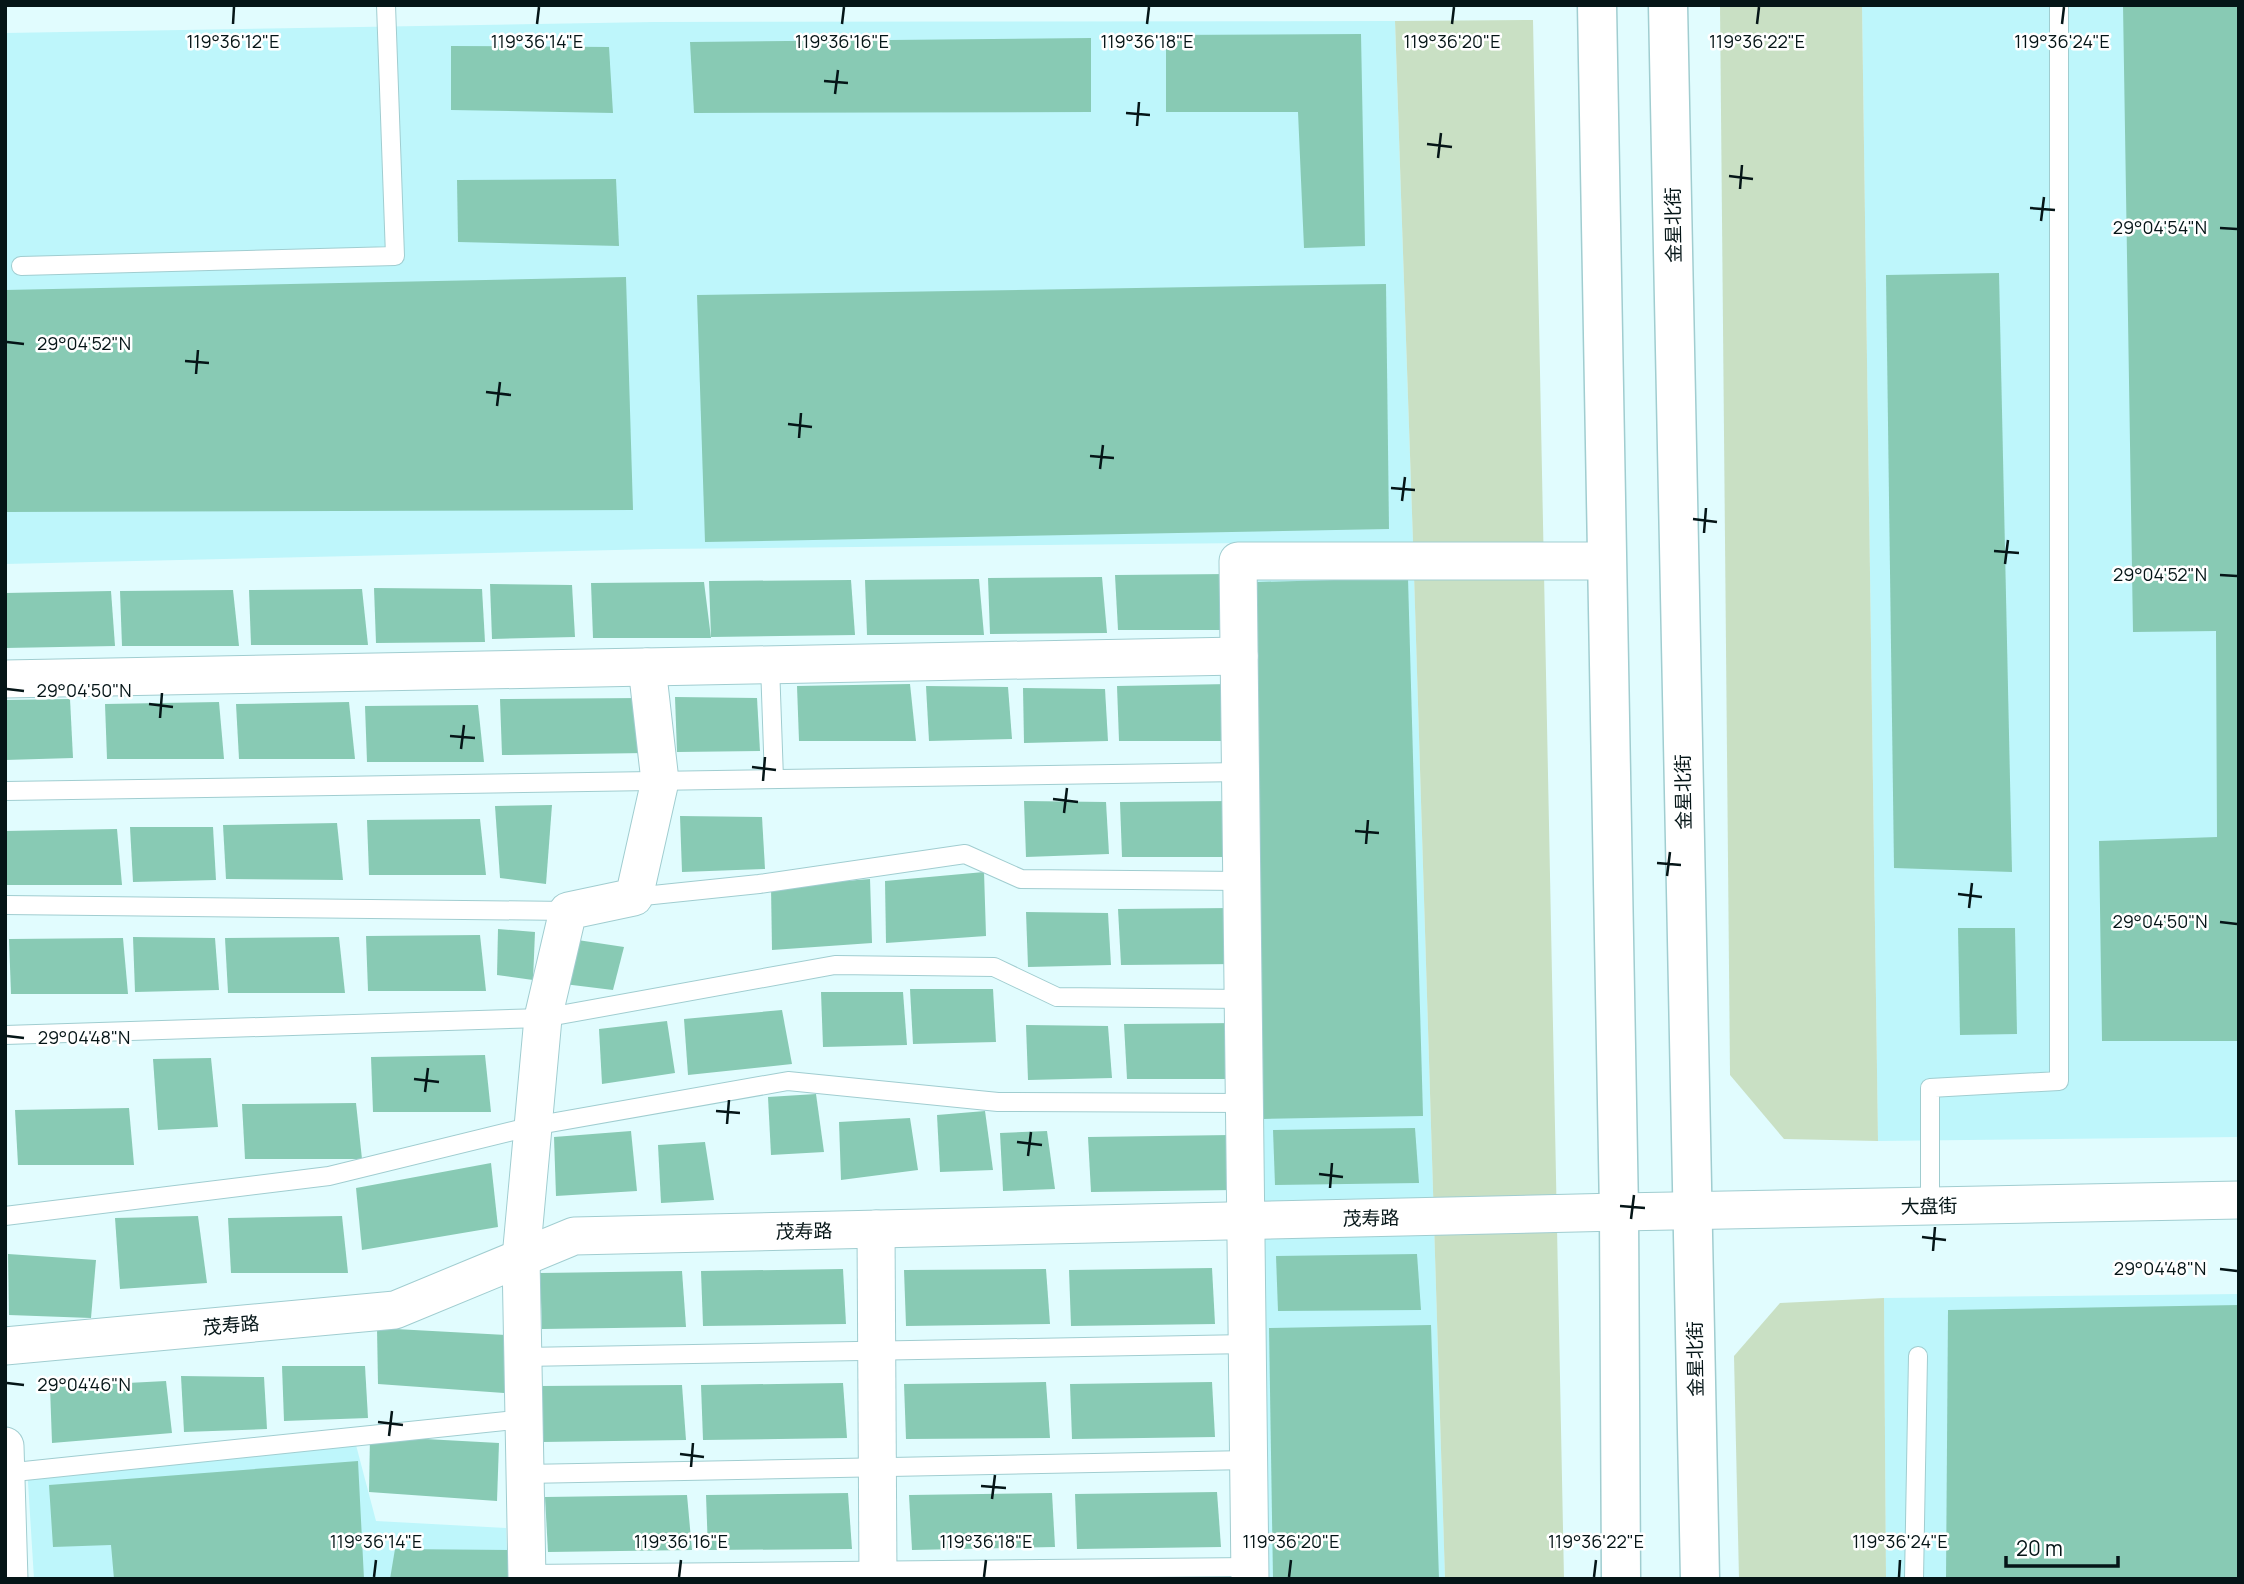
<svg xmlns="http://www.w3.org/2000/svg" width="2244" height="1584" viewBox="0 0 2244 1584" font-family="Manrope,'Noto Sans SC',sans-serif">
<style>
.built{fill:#bef6fb}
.green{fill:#c9e0c4}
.building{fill:#88cab4}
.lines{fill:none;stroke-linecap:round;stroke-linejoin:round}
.service-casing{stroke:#a0cdd0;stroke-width:20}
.minor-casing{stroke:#a0cdd0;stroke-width:39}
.secondary-casing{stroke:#a0cdd0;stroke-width:41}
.service{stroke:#fff;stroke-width:18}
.minor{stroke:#fff;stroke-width:37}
.secondary{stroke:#fff;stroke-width:38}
.ticks{fill:none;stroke:#051517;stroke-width:2.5}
.labels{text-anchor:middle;stroke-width:5;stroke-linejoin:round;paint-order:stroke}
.street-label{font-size:19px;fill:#051517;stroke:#fff}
.ticks-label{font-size:18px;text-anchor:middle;fill:#051517;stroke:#fff;stroke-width:5;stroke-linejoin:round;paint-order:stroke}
</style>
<rect width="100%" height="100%" fill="#e1fcfe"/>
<g class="built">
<path d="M1862,5H2239V1137L1878,1141Z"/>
<path d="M1395,21L1413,542L1445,1579H1263L1249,543L658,549L5,564V33L654,22Z"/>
<path d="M2239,1294V1579H1886L1884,1298Z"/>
<path d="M356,1445L376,1521L506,1528L508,1579H34L27,1466Z"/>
</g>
<g class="green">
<path d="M1720,5H1862L1878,1141L1784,1139L1730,1075Z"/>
<path d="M1533,20L1564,1579H1445L1413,542L1395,21Z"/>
<path d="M1884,1298L1886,1579H1739L1734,1356L1780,1303Z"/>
</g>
<g class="building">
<path d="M2123,5H2239V1041H2102L2099,841L2217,837L2216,631L2133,632Z"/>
<path d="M1361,34L1365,246L1304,248L1298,112H1166V35Z"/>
<path d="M1091,38V112L694,113L690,42Z"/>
<path d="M451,46L609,47L613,113L451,110Z"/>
<path d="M616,179L619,246L458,242L457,180Z"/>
<path d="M1999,273L2012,872L1894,868L1886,275Z"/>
<path d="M626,277L633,510L5,512V290Z"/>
<path d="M1386,284L1389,529L705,542L697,295Z"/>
<path d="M1229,574L1234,630H1118L1115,575Z"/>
<path d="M1102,577L1107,633L990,634L988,578Z"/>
<path d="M1408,578L1423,1116L1263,1119L1257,582Z"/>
<path d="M979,579L984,635H867L865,580Z"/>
<path d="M851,580L855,635L711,637L709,581Z"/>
<path d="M704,582L711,638H593L591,583Z"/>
<path d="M490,584L572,585L575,637L492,639Z"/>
<path d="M374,588L482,589L485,642L376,643Z"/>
<path d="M362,589L368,645H251L249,590Z"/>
<path d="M233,590L239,646H122L120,591Z"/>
<path d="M111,591L115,646L5,648V593Z"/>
<path d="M910,684L916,741H799L797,686Z"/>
<path d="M1230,684L1236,741H1119L1117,686Z"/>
<path d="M926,686L1008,687L1012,739L929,741Z"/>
<path d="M1023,688L1105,689L1108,741L1024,743Z"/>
<path d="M675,697L757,698L760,751L677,752Z"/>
<path d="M642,698L646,753L502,755L500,699Z"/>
<path d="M70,699L73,758L5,760V700Z"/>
<path d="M219,702L224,759H107L105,704Z"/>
<path d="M349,702L355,759H239L236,704Z"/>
<path d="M478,705L484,762H367L365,706Z"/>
<path d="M1024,801L1106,802L1109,854L1026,857Z"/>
<path d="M1233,801L1239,857H1122L1120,802Z"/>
<path d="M552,805L546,884L500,878L495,806Z"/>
<path d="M680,816L762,817L765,869L682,872Z"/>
<path d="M480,819L486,875H369L367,820Z"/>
<path d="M337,823L343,880L226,879L223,825Z"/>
<path d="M130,827H213L216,880L133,882Z"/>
<path d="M117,829L122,885H5V831Z"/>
<path d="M984,872L986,936L886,943L885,881Z"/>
<path d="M870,879L872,943L772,950L771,887Z"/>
<path d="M1232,908L1238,964L1121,965L1118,909Z"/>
<path d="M1026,912L1108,913L1111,965L1028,967Z"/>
<path d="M1958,928H2015L2017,1034L1960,1035Z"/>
<path d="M498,929L535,932L533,980L497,975Z"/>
<path d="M480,935L486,991H368L366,936Z"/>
<path d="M133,937L215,938L219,990L135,992Z"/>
<path d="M339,937L345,993H228L225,938Z"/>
<path d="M123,938L128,994H11L9,939Z"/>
<path d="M571,939L624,947L613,990L564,984Z"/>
<path d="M910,989H993L996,1042L913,1044Z"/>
<path d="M821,992H903L907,1045L823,1047Z"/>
<path d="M782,1010L792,1064L688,1075L684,1019Z"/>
<path d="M667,1021L675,1073L602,1084L599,1029Z"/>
<path d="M1238,1023L1244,1079H1127L1124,1024Z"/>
<path d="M1026,1025L1108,1026L1112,1078L1028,1080Z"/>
<path d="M485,1055L491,1112H373L371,1057Z"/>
<path d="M211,1058L218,1127L158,1130L153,1059Z"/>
<path d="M816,1094L824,1152L771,1155L768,1097Z"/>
<path d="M356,1103L362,1159H245L242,1104Z"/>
<path d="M129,1108L134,1165H18L15,1110Z"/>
<path d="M985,1111L993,1170L940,1172L937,1115Z"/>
<path d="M910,1118L918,1170L841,1180L839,1122Z"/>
<path d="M1415,1128L1419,1183L1275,1185L1273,1130Z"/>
<path d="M631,1131L637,1191L556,1196L554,1137Z"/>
<path d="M1047,1131L1055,1189L1003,1191L1000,1133Z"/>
<path d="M1231,1135L1234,1190L1091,1192L1088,1137Z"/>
<path d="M705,1142L714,1200L661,1203L658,1145Z"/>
<path d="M491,1163L498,1227L362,1250L356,1188Z"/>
<path d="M198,1216L207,1283L120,1289L115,1218Z"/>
<path d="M342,1216L348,1273H231L228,1218Z"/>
<path d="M8,1254L96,1260L91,1318L9,1315Z"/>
<path d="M1417,1254L1421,1310L1278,1311L1276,1256Z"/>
<path d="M1212,1268L1215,1324L1071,1326L1069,1270Z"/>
<path d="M843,1269L846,1324L703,1326L701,1271Z"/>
<path d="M1046,1269L1050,1324L906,1326L904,1270Z"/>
<path d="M682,1271L686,1327L542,1329L540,1273Z"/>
<path d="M2239,1305V1579H1946L1948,1310Z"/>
<path d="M1431,1325L1439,1579H1273L1269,1328Z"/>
<path d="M377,1328L506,1335L504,1393L378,1384Z"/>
<path d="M282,1366H365L368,1418L284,1421Z"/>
<path d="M181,1376L264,1377L267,1429L184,1432Z"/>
<path d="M166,1381L172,1433L52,1443L50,1387Z"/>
<path d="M1046,1382L1050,1438L906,1439L904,1384Z"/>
<path d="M1212,1382L1215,1437L1072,1439L1070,1384Z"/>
<path d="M843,1383L847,1438L703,1440L701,1385Z"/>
<path d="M682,1385L686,1440L542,1442L540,1386Z"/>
<path d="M370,1436L499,1443L497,1501L369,1492Z"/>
<path d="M358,1461L364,1579H114L111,1545L53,1547L49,1485Z"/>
<path d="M1217,1492L1221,1547L1077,1549L1075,1494Z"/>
<path d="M848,1493L852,1549L708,1550L706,1495Z"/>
<path d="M1052,1493L1055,1547L912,1550L909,1495Z"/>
<path d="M687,1495L692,1550L548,1552L545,1497Z"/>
<path d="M395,1549L516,1550L514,1579H390Z"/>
</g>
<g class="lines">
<g class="service-casing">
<g id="service">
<path d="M21,266L395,256L386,5"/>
<path d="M770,665L774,779"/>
<path d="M5,791L1241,772"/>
<path d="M634,897L759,884L965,854L1021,879L1242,881"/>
<path d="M5,905L568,911"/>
<path d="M5,1035L543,1018L835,965L994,967L1057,997L1243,999"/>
<path d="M1930,1206V1088L2059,1081V5"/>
<path d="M5,1216L329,1176L533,1126L788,1081L998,1102L1245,1103"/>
<path d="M523,1357L1248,1344"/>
<path d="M5,1473L524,1419"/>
<path d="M525,1474L1249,1460"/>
<path d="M527,1574L1250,1567"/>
<path d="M1914,1579L1918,1356"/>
</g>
</g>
<g class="minor-casing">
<g id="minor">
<path d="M5,679L1239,656"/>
<path d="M876,1229L878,1579"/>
<path d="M5,1346L395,1310L574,1236L1619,1212L2239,1200"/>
<path d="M5,1446L9,1579"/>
<path d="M527,1579L521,1258L543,1018L568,911L634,897L660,781L647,667"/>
<path d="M1250,1579L1238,561H1607"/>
</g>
</g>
<g class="secondary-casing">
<g id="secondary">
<path d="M1597,5L1619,1212L1621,1579"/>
<path d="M1668,5L1700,1579"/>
</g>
</g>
<use href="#service" class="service"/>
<use href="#minor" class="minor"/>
<use href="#secondary" class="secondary"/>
</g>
<path class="ticks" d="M233,24L234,7M537,24L539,7M842,24L844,7M1147,24L1149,7M1452,24L1454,7M1757,24L1759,7M2062,24L2064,7M824,81L848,83M835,94L838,70M1126,113L1150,115M1137,126L1139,102M1427,144L1452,147M1438,158L1441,133M1729,176L1753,179M1740,189L1742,165M2030,208L2055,210M2041,221L2044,197M2220,228L2237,229M7,342L24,344M185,361L209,363M196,374L198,350M486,392L511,395M497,406L500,382M788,424L812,427M799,438L801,413M1090,456L1114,458M1100,469L1103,445M1391,488L1415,490M1402,501L1405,477M1693,519L1717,522M1704,533L1706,508M1994,551L2019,553M2005,564L2008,540M2220,575L2237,576M7,689L24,691M149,704L173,707M160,718L162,693M450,736L475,738M461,749L464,725M752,767L776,770M763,781L765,757M1053,799L1078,802M1064,813L1067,788M1355,831L1379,833M1366,844L1368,820M1657,863L1681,865M1667,876L1670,852M1958,894L1982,897M1969,908L1972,883M2220,922L2237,924M7,1036L24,1038M414,1079L439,1082M425,1092L428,1068M716,1111L740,1113M727,1124L729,1100M1017,1142L1042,1145M1028,1156L1031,1132M1319,1174L1343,1177M1330,1188L1332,1163M1620,1206L1645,1208M1631,1219L1634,1195M1922,1237L1946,1240M1933,1251L1935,1227M2220,1269L2237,1271M7,1383L24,1385M378,1422L403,1425M389,1436L392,1411M680,1454L704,1457M691,1467L693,1443M981,1486L1006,1488M992,1499L995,1475M374,1577L376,1560M679,1577L681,1560M984,1577L986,1560M1289,1577L1291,1560M1594,1577L1596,1560M1899,1577L1900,1560"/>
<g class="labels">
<g class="street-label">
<text transform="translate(1673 225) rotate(-91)" y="7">金星北街</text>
<text transform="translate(1683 792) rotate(-91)" y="7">金星北街</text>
<text transform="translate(1929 1206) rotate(-1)" y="7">大盘街</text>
<text transform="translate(1371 1218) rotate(-1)" y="7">茂寿路</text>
<text transform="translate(804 1231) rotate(-1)" y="7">茂寿路</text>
<text transform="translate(231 1325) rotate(-5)" y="7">茂寿路</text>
<text transform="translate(1695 1359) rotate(-91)" y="7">金星北街</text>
</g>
</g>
<g class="ticks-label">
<text x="233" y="48">119°36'12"E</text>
<text x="537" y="48">119°36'14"E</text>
<text x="842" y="48">119°36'16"E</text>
<text x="1147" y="48">119°36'18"E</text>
<text x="1452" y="48">119°36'20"E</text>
<text x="1757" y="48">119°36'22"E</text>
<text x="2062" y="48">119°36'24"E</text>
<text x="2160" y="234">29°04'54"N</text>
<text x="84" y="350">29°04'52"N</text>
<text x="2160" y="581">29°04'52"N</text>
<text x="84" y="697">29°04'50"N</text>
<text x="2160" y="928">29°04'50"N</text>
<text x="84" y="1044">29°04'48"N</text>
<text x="2160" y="1275">29°04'48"N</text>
<text x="84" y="1391">29°04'46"N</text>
<text x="376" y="1548">119°36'14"E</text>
<text x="681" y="1548">119°36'16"E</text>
<text x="986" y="1548">119°36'18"E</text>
<text x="1291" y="1548">119°36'20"E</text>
<text x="1596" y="1548">119°36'22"E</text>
<text x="1900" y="1548">119°36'24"E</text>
</g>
<rect width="2244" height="1584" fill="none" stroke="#051517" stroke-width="14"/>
<path d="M2006 1556v10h112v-10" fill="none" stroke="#051517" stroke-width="3.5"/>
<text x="2016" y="1556" font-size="21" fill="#051517" stroke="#ffffff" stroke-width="5" paint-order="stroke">20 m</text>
</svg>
